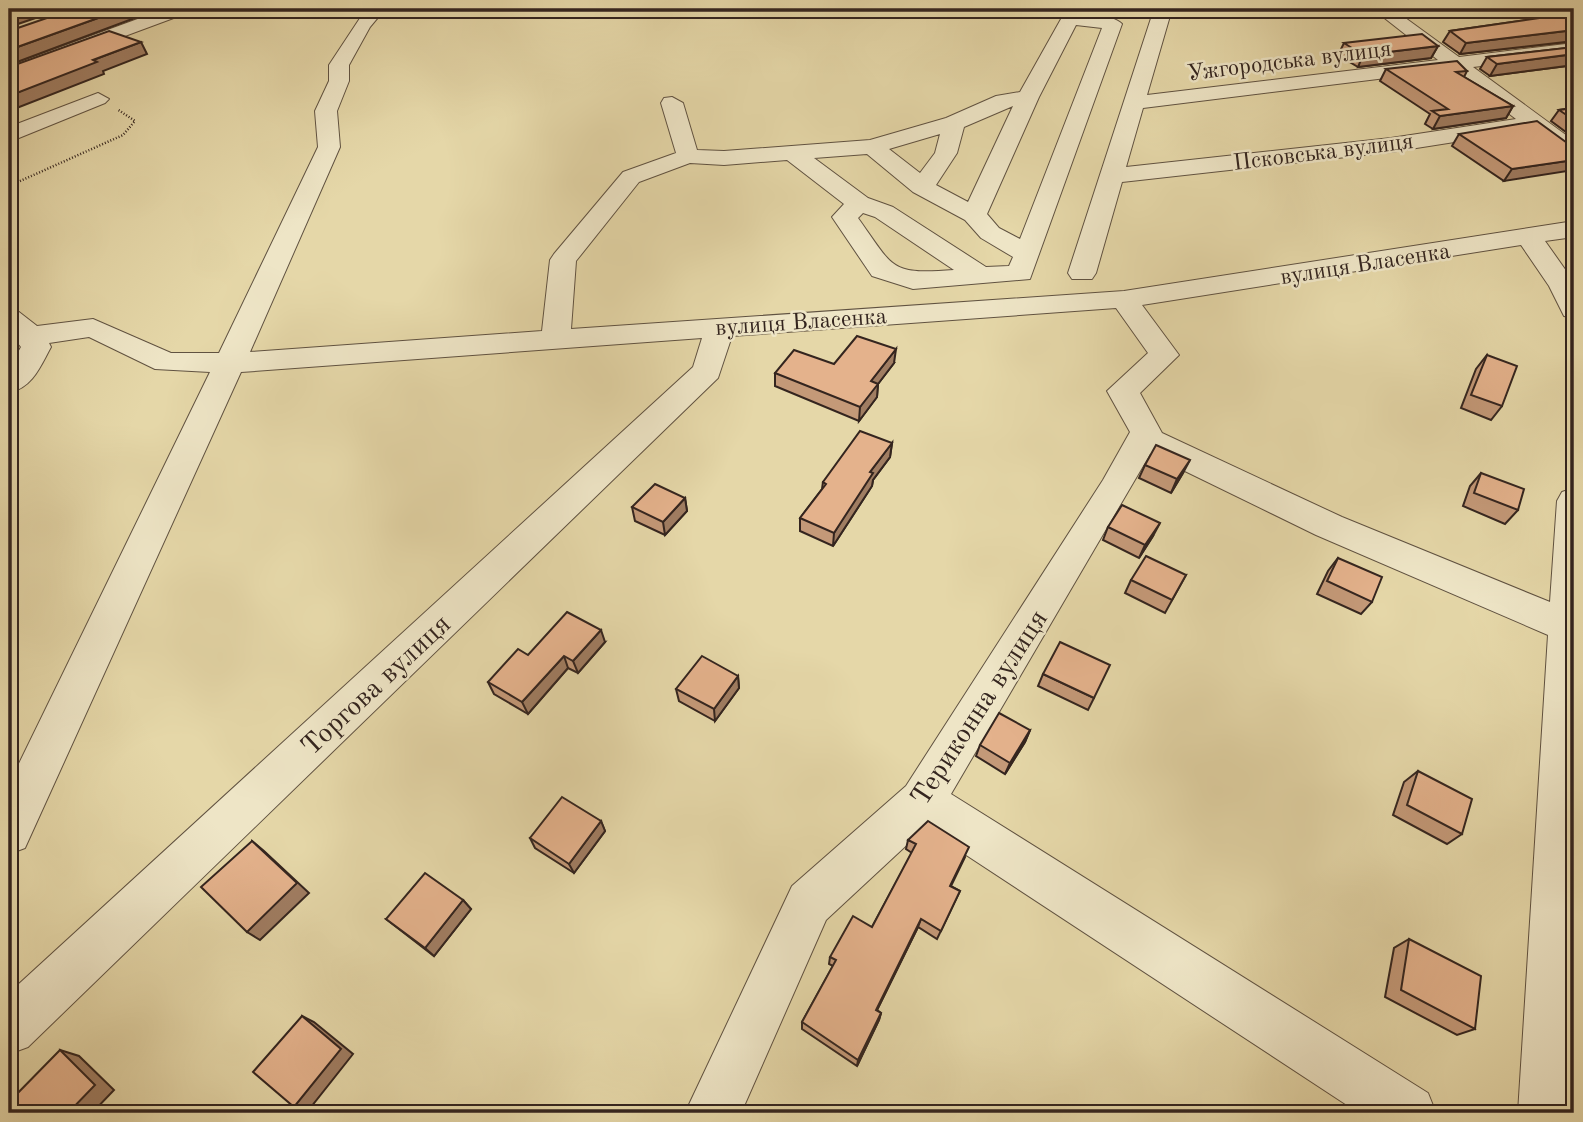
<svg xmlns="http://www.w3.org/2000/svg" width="1583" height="1122" viewBox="0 0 1583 1122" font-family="'Old Standard TT',serif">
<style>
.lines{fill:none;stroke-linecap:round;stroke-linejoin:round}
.minor-casing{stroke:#605241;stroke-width:2}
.path{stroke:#34251f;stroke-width:2.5;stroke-dasharray:1 2;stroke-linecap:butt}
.minor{fill:#eee5c6;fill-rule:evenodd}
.wall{fill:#c49978;stroke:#34251f;stroke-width:2}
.shaded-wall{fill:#a07d62;stroke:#34251f;stroke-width:2}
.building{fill:#e4b28c;stroke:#34251f;stroke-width:2}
.labels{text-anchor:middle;stroke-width:5;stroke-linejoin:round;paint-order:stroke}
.far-street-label{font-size:23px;fill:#34251f;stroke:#eee5c6}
.street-label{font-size:28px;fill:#34251f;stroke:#eee5c6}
</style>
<rect width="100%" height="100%" fill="#e5d7a8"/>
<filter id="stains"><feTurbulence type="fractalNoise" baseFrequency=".00286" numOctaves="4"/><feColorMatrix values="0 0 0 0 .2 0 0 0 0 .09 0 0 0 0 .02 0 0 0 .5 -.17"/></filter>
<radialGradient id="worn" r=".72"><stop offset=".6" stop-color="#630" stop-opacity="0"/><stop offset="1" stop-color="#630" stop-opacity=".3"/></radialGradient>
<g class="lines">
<g class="minor-casing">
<g id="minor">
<path d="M165,9H190L187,13L9,79V66Z"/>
<path d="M366,9H385L370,27L349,65V81L337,111L340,147L250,352L542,331L550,260L554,254L623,172L676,153L661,103L664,98L672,97L683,103L697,150L724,151L870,140L946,118L996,96L1020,92L1061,19C1070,9 1113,14 1122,24L1030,279L913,289L872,276L832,217L844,204L787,160L724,165L690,163L639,182L576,261L571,329L1124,291L1574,221V237L1545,241L1574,282V318L1564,316L1549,286L1521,245L1142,305L1179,355L1140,393L1162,433L1342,517L1550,602L1557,501L1562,492L1574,488V1113H1518L1548,635L1316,535L1150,454L951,794L1428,1093L1436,1113H1359L925,828L826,920L741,1113H685L792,886L906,786L1103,480L1130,432L1107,391L1148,353L1116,308L732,336L718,378L28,1047L9,1054V993L693,367L702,338L241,372L25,848L9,854V784L210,372L155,369L89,337L49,343L51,347C40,367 33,387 9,393V368L21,347L9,332V309L19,312L37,326L93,319L171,353H219L318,147L315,111L329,81V65ZM1076,25L1102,28L1020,239L999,228L987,214L1039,97ZM1013,106L968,202L936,185L957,153L964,127ZM940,134L935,153L920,173L889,149ZM867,154L913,192L965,220L981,238L1013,257L1009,266L986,267L893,207L868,198L814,158ZM863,213L875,217L954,270C889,275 894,268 858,218Z"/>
<path d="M1154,9H1172L1147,95L1438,60L1373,9H1393L1459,57L1574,43V55L1473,67L1574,141V159L1566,157L1530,130L1391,152L1122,182L1096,273L1092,279H1072L1068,273ZM1451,70L1516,119L1391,138L1126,167L1143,108Z"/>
<path d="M98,93L109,99L105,103L9,142V127Z"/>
</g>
</g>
<path class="path" d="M9,186L123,135L135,121L117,109"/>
<use href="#minor" class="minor"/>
</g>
<g class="wall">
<path d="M1574,13V41L1460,54L1443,42L1450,31Z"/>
<path d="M1344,43L1438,46L1431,58L1358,67L1338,55Z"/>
<path d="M1574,47V65L1490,76L1480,69L1487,57Z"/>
<path d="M1386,69L1467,71L1464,77L1513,106L1506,118L1433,129L1425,124L1430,114L1380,81Z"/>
<path d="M1574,108V138L1551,121L1559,110Z"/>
<path d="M1459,134L1573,147L1504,181L1452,146Z"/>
<path d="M1487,355L1502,406L1491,420L1461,408L1476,369Z"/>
<path d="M894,363L878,384L877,397L859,421L775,386V373L834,364Z"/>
<path d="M892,443L890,457L873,480L872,486L833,546L800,531V518L822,489L823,482Z"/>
<path d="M1145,465L1183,473L1171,493L1139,478Z"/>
<path d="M1481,473L1518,510L1505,524L1463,506L1470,486Z"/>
<path d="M685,498L687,511L665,535L635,521L632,507Z"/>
<path d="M1108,527L1153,536L1139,558L1103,540Z"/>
<path d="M1338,558L1372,602L1361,614L1317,594L1328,571Z"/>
<path d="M1186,575L1165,613L1125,593L1131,580Z"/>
<path d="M605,642L578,673L568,668L528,714L494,694L488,682L528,655Z"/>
<path d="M1043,674L1094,698L1088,710L1038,686Z"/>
<path d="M738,676L739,688L715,721L679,701L676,689Z"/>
<path d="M1030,730L1025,742L1005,774L976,756L980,745Z"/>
<path d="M1418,771L1462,834L1447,844L1393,815L1404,782Z"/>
<path d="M601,821L605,831L574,873L535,848L530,838Z"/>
<path d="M908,840L965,857L951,886L960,891L937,939L918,927L877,1010L881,1013L879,1020L857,1066L802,1029V1022L833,966L829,964L830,957L872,927L912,853L906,849Z"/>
<path d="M463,900L471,909L434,956L386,919Z"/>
<path d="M1409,939L1475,1029L1457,1035L1385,997L1394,948Z"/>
</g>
<g class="shaded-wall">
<path d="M22,9H62L9,27V13Z"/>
<path d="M123,9H159L9,65V50Z"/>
<path d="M1574,30V41L1460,54L1466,43Z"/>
<path d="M141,42L147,54L103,71L104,74L9,111V96L93,60Z"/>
<path d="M1438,46L1431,58L1358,67L1363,55Z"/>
<path d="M1574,54V65L1490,76L1497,64Z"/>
<path d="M1513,106L1506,118L1433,129L1440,116Z"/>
<path d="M1574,160V170L1504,181L1512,169Z"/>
<path d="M9,339L17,349L12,358L9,360Z"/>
<path d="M896,349L894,363L878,384L877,397L859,421L860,407L871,381Z"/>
<path d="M892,443L890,457L873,480L872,486L833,546L834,533L870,472Z"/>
<path d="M1190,460L1183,473L1171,493L1177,479Z"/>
<path d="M685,498L687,511L665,535L663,522Z"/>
<path d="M1160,523L1153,536L1139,558L1145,545Z"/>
<path d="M601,630L605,642L578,673L573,661Z"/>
<path d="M564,656L568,668L528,714L522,702Z"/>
<path d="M738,676L739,688L715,721L714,709Z"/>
<path d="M1030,730L1025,742L1005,774L1010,763Z"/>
<path d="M601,821L605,831L574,873L569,864Z"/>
<path d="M252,841L264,851L309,893L260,940L247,932Z"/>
<path d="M463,900L471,909L434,956L425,948Z"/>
<path d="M921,919L918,927L874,1016L876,1010Z"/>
<path d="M881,1013L879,1020L857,1066L858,1060Z"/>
<path d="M302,1016L314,1022L353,1054L307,1112L294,1107Z"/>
<path d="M60,1050L79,1056L114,1090L92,1113H68Z"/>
</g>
<g class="building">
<path d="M9,9H22L9,13Z"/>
<path d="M73,9H123L9,50V31Z"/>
<path d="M1574,13V30L1466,43L1450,31Z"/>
<path d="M109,31L141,42L93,60L97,62L9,96V67Z"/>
<path d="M1422,34L1438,46L1363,55L1344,43Z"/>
<path d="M1574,47V54L1497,64L1487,57Z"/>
<path d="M1457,61L1467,71L1456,72L1513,106L1440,116L1432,111L1448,109L1386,69Z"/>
<path d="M1574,108V120L1559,110Z"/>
<path d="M1537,121L1574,148V160L1512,169L1459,134Z"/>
<path d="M857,336L896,349L871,381L878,384L860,407L775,373L794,350L834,364Z"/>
<path d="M1487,355L1517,366L1502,406L1471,395Z"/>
<path d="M860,431L892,443L870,472L873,473L834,533L800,518L826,484L823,482Z"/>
<path d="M1156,445L1190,460L1177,479L1145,465Z"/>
<path d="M1481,473L1524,489L1518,510L1474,493Z"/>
<path d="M655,484L685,498L663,522L632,507Z"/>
<path d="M1122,505L1160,523L1145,545L1108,527Z"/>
<path d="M1146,556L1186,575L1172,600L1131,580Z"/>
<path d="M1338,558L1382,577L1372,602L1327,581Z"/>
<path d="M567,612L601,630L573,661L564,656L522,702L488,682L518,649L528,655Z"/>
<path d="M1060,642L1110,665L1094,698L1043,674Z"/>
<path d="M702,656L738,676L714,709L676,689Z"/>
<path d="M999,713L1030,730L1010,763L980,745Z"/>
<path d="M1418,771L1472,799L1462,834L1407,805Z"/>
<path d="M562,797L601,821L569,864L530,838Z"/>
<path d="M928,821L969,847L950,886L960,891L941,931L921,919L876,1010L881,1013L858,1060L802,1022L836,960L830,957L853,916L872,927L916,844L908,840Z"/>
<path d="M252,841L297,883L247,932L201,887Z"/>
<path d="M425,873L463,900L425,948L386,919Z"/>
<path d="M1409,939L1481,976L1475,1029L1401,990Z"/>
<path d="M302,1016L341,1049L294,1107L253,1072Z"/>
<path d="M60,1050L95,1085L68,1113H9V1102Z"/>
<path d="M1373,1110L1385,1111L1388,1113H1372Z"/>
</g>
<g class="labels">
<g class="far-street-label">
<text transform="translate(1289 60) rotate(-7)" y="8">Ужгородська вулиця</text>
<text transform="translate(1323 151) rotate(-7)" y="8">Псковська вулиця</text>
<text transform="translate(1365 263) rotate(-9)" y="8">вулиця Власенка</text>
<text transform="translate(801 321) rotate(-4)" y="8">вулиця Власенка</text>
</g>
<g class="street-label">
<text transform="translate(375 684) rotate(-43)" y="10">Торгова вулиця</text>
<text transform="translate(978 707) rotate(-57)" y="10">Териконна вулиця</text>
</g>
</g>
<rect width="1583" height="1122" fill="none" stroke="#e5d7a8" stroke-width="35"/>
<rect x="10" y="10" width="1562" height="1101" fill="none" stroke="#34251f" stroke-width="3.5"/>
<rect x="18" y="18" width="1548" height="1087" fill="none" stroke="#34251f" stroke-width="2"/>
<rect width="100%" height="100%" filter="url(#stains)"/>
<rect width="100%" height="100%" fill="url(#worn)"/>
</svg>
